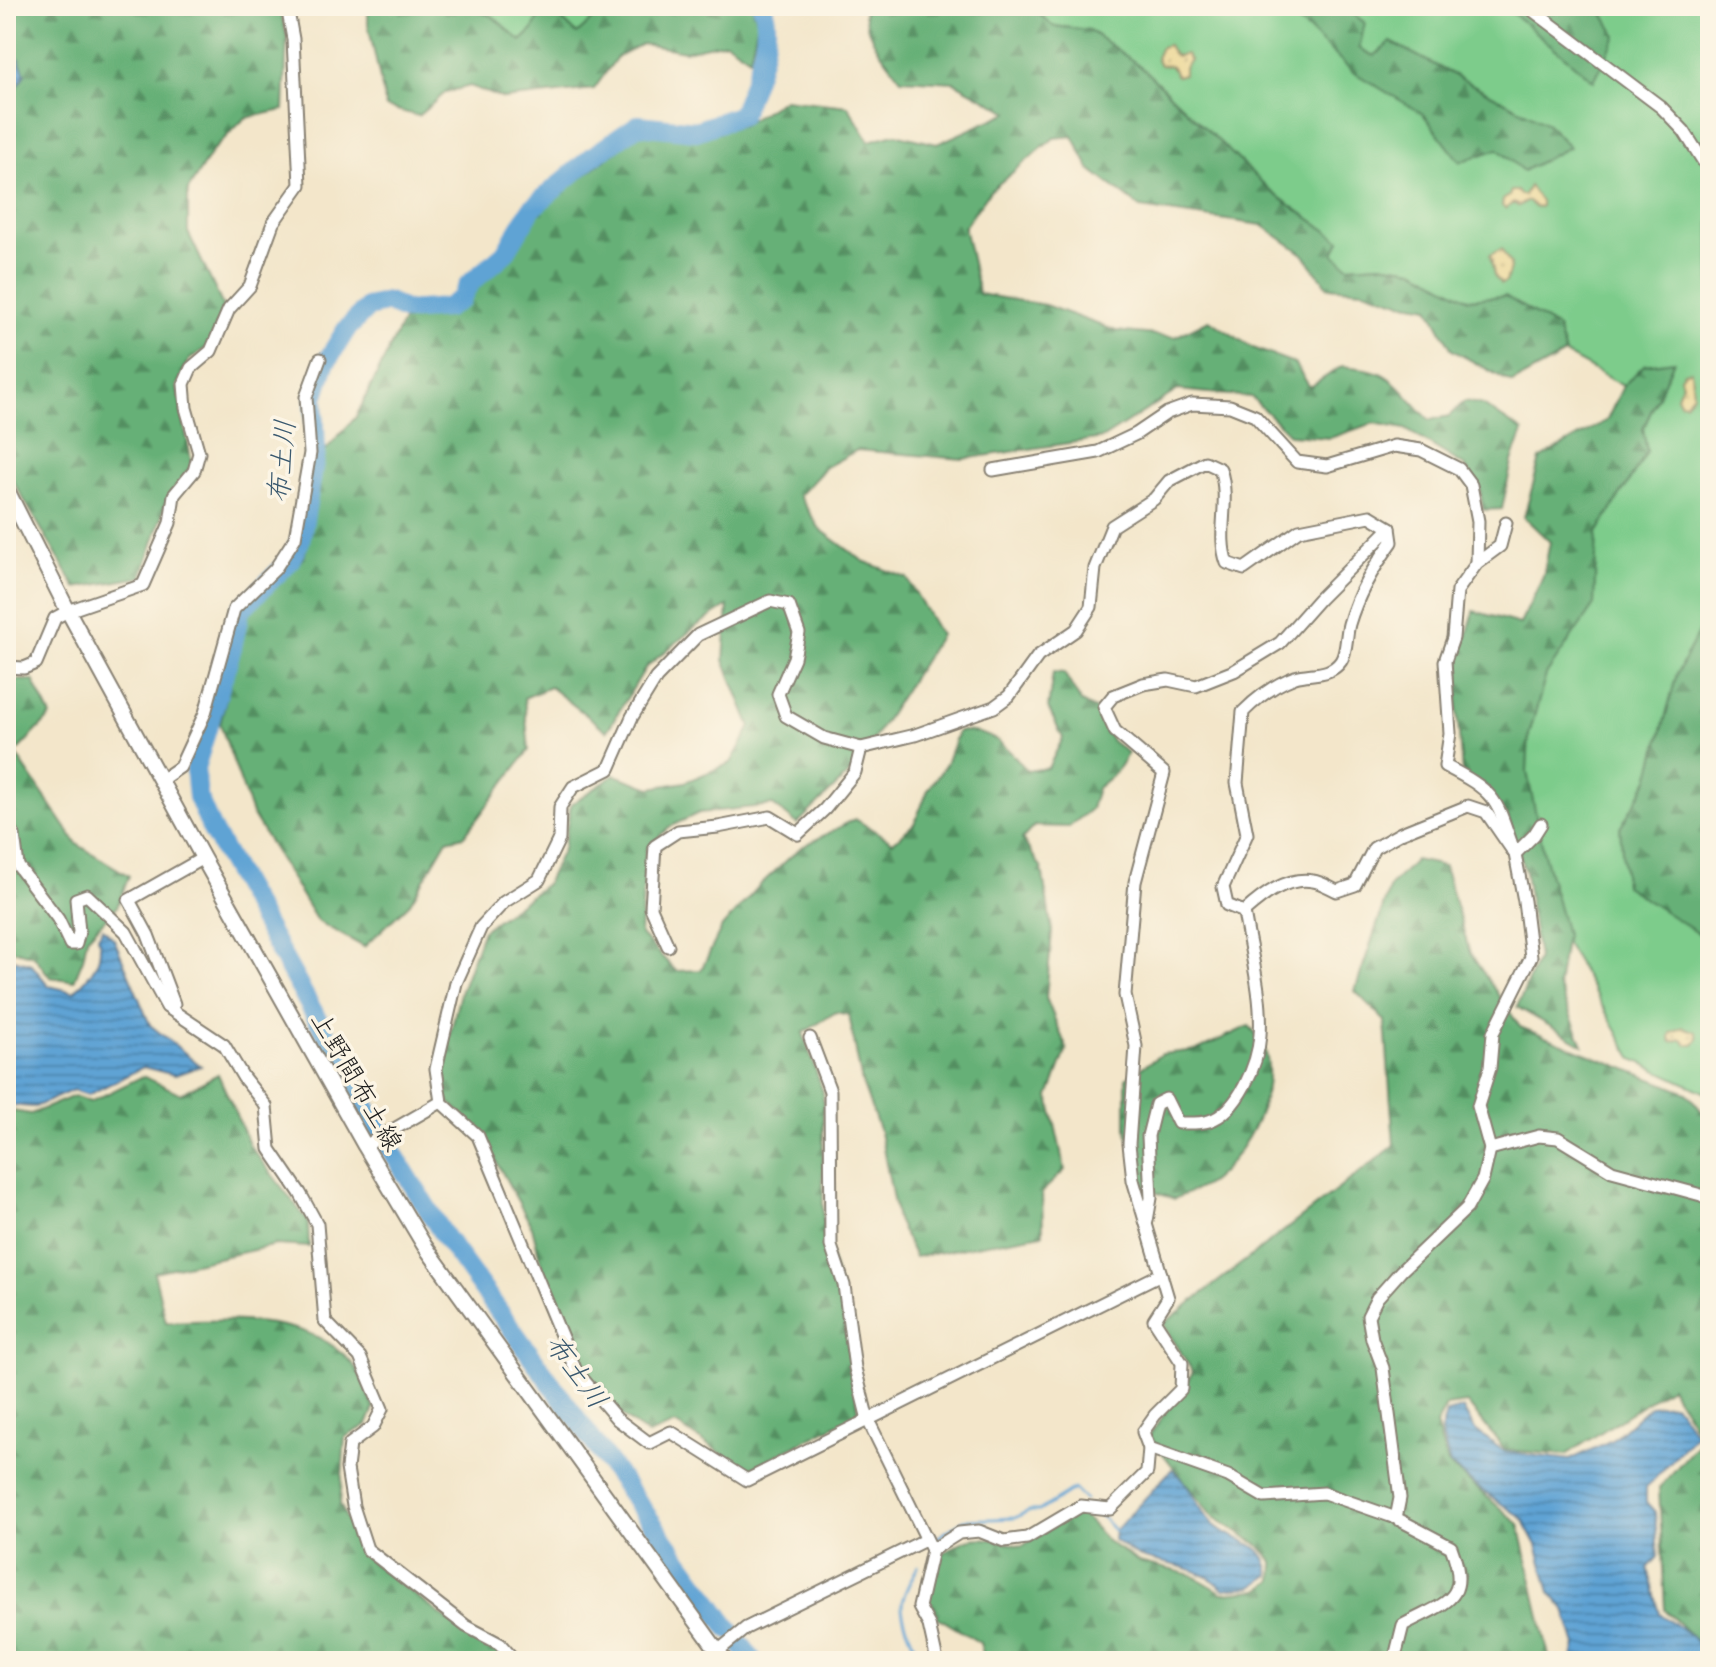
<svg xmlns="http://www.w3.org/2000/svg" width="1716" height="1667" viewBox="0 0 1716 1667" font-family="Delius,'Klee One',sans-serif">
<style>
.grass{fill:#7dcc8b;stroke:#4c7454;stroke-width:2}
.forest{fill:url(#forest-firs);stroke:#41664a;stroke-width:2}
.sand{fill:url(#sand-dots);stroke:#857b5d;stroke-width:2}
.water{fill:url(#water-rules);stroke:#3e6078;stroke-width:2}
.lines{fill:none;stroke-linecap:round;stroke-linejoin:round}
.stream{stroke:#5fa3d4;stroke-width:3}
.river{stroke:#5fa3d4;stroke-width:20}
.minor-casing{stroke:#888173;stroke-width:15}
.major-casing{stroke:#888173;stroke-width:18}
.minor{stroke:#fff;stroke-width:11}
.major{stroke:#fff;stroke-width:14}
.labels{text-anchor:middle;stroke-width:7;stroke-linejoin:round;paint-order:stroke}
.street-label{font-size:26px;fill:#1c1c1c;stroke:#fcf5e5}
.water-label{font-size:28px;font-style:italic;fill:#3a596f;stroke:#fcf5e5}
</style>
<defs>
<pattern id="forest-firs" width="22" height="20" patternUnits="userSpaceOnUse" patternTransform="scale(2)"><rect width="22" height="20" fill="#66b077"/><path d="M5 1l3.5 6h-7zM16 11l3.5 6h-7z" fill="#538e61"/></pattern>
<pattern id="sand-dots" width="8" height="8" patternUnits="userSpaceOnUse" patternTransform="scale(2)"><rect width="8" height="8" fill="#eeda9e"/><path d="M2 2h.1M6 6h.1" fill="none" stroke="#ccba88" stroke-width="1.8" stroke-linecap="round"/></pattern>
<pattern id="water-rules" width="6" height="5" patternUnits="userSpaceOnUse" patternTransform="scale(2)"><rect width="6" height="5" fill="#5fa3d4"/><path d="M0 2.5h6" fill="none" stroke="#4e84ab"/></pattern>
</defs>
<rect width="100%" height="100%" fill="#fcf5e5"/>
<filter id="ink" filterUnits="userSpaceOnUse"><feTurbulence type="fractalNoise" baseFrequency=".0125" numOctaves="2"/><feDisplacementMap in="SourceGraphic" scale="16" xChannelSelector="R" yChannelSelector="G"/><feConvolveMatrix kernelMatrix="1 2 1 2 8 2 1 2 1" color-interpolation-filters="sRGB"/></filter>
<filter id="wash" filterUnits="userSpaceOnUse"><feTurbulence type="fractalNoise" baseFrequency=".006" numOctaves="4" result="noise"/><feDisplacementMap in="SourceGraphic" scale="32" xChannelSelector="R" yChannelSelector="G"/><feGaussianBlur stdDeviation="1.8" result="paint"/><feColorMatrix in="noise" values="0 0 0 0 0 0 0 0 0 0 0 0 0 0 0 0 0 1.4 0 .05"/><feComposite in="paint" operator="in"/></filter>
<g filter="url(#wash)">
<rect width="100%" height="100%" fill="#f3e6ca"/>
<g class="grass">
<path d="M463,6H546L542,9L533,30L521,41L492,16Z"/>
<path d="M556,6H608L577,34L561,19Z"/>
<path d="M1030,6H1710V1095L1633,1059L1556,926L1517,725L1597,533L1647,452L1643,429L1673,362L1645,365L1623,386L1565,354L1557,328L1505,296L1468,299L1414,269L1380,264L1348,266L1333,254L1340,240L1273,193L1140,66L1089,30L1053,26Z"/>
</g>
<g class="forest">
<path d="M6,6H279L287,36L284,110L245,118L213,150L188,190V232L223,306L209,346L189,360L177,386L192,465L169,495L142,577L76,588L6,469V98L15,91L19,59L6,49Z"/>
<path d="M368,6H463L492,16L521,41L533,30L542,8L556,6L561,19L577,34L608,6H752L758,22L750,58L726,42L685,51L642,44L617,57L594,89L504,99L470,86L445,93L418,116L386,107L368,24Z"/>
<path d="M864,6H1030L1053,26L1089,30L1140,66L1273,193L1340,240L1334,254L1348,266L1380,264L1414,269L1468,299L1505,296L1557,328L1565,354L1512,383L1452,350L1429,307L1400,302L1364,290L1328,287L1303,254L1262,225L1141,208L1090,169L1073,136L1054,138L990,191L964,227L979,294L1045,305L1116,331L1175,337L1209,320L1253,348L1294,363L1310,387L1342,366C1355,368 1371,368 1382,374C1401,384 1413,405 1430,420L1449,416L1465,401L1483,405L1523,432L1512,461L1502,509L1483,510L1480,489L1465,466L1405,429L1374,423L1330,438L1290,435L1251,397L1178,390L1103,438L963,459L857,450L826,467L799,496L820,529L863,561L907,578L940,635L855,768L797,824L773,805L699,813L669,827L646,849L640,934L676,971L701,970L722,927L761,884L800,848L855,819L893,842L914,824L928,790L946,764L958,731C992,730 1007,746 1027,771L1048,768L1063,738L1048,708L1053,672L1064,673L1081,702L1096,710L1112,741L1128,753L1115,773L1097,788L1091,809L1069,827L1034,826L1022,839L1042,869L1052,931L1046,998L1067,1049L1049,1097L1065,1170L1042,1192L1043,1234L915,1257L897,1220L880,1132L862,1083L849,1015L836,1012L803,1033L823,1092V1233L836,1273L859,1413L748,1470L675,1424L648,1435L622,1416L579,1367L550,1298L532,1227L479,1130L447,1100L444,1060L460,993L483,930L546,884L563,849L571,804L615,775L651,788L685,782L731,763L751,727L724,660L728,606L698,625L646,667L607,731L550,687L524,698L529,750L464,836L447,840L410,903L364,947L317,921L252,814L220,724L245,617L304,557L312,523L320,456L356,417L403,321L448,314L507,261L540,209L640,133L695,138L742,125L784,99L848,106L869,141L895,134L937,144L1009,112L954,82L901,79C884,56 863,35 864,6Z"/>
<path d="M1277,6H1343L1365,23L1359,48L1374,56L1391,42L1548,124L1569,147L1523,171L1498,149L1460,162L1423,114L1353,72L1308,29Z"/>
<path d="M1504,6H1599L1616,36L1594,81Z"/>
<path d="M1674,361L1643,429L1647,452L1597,533L1594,605L1546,675L1529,735L1527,772L1545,858L1566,934L1558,986L1583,1045L1517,1007L1538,958L1525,872L1507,814L1462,773L1457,710L1461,656L1474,611L1520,624L1543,577L1550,542L1524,517L1540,459L1607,420L1623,386L1644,365Z"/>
<path d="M1710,610V941L1625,886L1620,828L1649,779L1677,673Z"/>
<path d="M6,680H33L51,716L15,753L77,844L129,876L117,907L87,938L83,959L74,981L50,977L34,956L6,948Z"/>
<path d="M1415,860L1444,866L1470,953L1520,1027L1687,1093L1710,1121V1654L1665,1610L1659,1488L1702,1439L1670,1387L1566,1455L1505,1450L1467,1403L1446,1406L1436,1425L1448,1464L1519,1524L1550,1661H985L980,1643L926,1610L936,1559C973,1530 979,1537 1022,1546L1079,1511L1107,1541L1139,1562L1192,1575L1223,1593L1258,1590L1273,1581L1274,1563L1259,1545L1212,1516L1149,1436L1193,1372L1163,1324L1394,1146L1385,1021L1355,991L1390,886Z"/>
<path d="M1249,1026C1294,1067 1251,1148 1213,1180C1203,1189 1186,1193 1174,1199L1143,1188L1126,1128V1078L1162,1054L1197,1050Z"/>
<path d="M218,1074L250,1146L308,1221L309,1247L276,1245L154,1272L166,1322C226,1320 310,1313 352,1363C362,1375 368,1394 374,1408L367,1425L345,1437L340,1504L363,1556L465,1633L496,1649L506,1661H6V1110L31,1114L74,1096L90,1102L143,1076L181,1094Z"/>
</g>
<g class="sand">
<path d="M1168,45L1173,54L1177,56L1186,54L1190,60L1184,67V74L1177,76L1171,66L1160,65L1156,58L1161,47Z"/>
<path d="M1529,186L1541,201V206L1536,208L1528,201L1518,206L1513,203L1506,209L1502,206L1503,200L1509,196L1511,191H1517L1520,195H1524Z"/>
<path d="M1501,249L1511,265L1506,282L1501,284L1494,275L1490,255Z"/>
<path d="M1691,371L1693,394L1685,403L1680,402L1677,396L1682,384L1680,377L1684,372Z"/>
<path d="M1683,1027L1696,1032L1698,1038L1694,1045H1688L1682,1039L1672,1042L1670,1038L1671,1033Z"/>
</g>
<g class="water">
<path d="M6,49L19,59L25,74L15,91L6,98Z"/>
<path d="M103,928L114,939L150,1025L201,1066L175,1075L143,1067L88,1095L73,1090L35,1107L6,1105V957L31,964L49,986L74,992C89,976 106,960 98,936Z"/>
<path d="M1674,1404L1696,1434L1646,1488V1502L1655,1512L1658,1557L1648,1568L1660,1614L1693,1637L1709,1661H1572L1576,1645L1565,1610L1550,1592L1537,1545L1523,1519L1480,1489L1450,1464L1441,1432L1446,1413L1463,1409L1474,1429L1505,1452L1570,1460L1612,1440L1650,1406Z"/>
<path d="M1172,1469C1190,1482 1197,1509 1213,1524C1236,1545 1265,1537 1270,1575L1251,1587L1223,1589C1201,1566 1170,1566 1141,1557C1132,1554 1123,1546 1114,1540L1115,1531Z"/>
</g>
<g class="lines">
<g class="stream">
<path d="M1098,1513L1115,1531"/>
<path d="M934,1540L964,1520L1015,1518L1028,1511H1039L1074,1489L1085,1500"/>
<path d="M918,1566C913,1577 903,1592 902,1604C901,1621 915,1643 920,1661"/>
</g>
<g class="river">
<path d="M379,1130L211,828L198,797L195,768L232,647L240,610L289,562L300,541L316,453L314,398L325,364L346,330L368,307L388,302L406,311L447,308L461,299L469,284L505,253L532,208L593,156L638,125L696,131L741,115C751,88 776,33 762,6"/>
<path d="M386,1142L445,1237L729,1629"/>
<path d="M741,1645L753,1661"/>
</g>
</g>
</g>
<g filter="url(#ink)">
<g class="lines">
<g class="minor-casing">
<g id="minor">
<path d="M1527,6L1661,107L1684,131L1710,172"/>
<path d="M993,470L1098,452L1136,434L1167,413L1192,404L1230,406L1255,416L1297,462L1327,466L1394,446L1421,450L1459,469L1471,485L1478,521L1477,563"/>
<path d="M1506,523L1500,546L1477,563L1457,591L1453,638L1445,661L1450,733L1445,766C1498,793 1496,799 1515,854L1534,835L1541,824"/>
<path d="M6,667L24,668L36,663L55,618L68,611L143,585L170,523L174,495L194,471L199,453L186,408L184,384L191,368L211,351L229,309L250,286L273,223L300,185L293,39L287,6"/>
<path d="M161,780L180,767L205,713L234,609L275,569L295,538L310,453L306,397L320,359"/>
<path d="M6,826L14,835L18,866L58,919L70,944H76L79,932L76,899L87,895L126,932L167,1007L224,1045L243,1077L266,1106L270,1149L300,1193L317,1224L325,1321L360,1357L382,1409L373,1427L350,1444L347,1468L353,1506L367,1549L466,1626L500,1644L515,1661"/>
<path d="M1244,912C1262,896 1287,876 1313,881C1321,882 1330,888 1337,891L1355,885L1374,848L1401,833L1468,806L1486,812L1515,854L1524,901L1531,957L1493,1033L1490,1068L1478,1106L1490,1149L1483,1179L1467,1208L1401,1271L1377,1298L1368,1316L1372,1339L1383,1368L1400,1498L1396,1518"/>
<path d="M668,946L651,908L655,846L678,831L718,827L770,817L798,834L825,809L855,772L861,748"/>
<path d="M174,1004L148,935L129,900L203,858"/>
<path d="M810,1038L830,1091L831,1246L844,1285L855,1368L868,1420L932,1550"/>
<path d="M365,1146L441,1102"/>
<path d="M1490,1149L1539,1136L1558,1138L1612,1171L1701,1195L1710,1200"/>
<path d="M1147,1221L1151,1198L1148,1136L1156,1104L1166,1099L1178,1123C1187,1123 1199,1124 1209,1121C1238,1112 1258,1064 1260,1035C1263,995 1250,951 1244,912"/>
<path d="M1161,1274L747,1480L671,1432L649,1443L617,1419L576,1371L478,1136L441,1102L436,1069L456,983L481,927L504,902L539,880L559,839L560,807L573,787L609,769L632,717L656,678L698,635L770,601L789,605L799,633L794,658L778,694L786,716L824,738L861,748L915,735L994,707L1009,696L1038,656L1076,630L1091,607L1095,568L1112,526L1154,499L1169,481L1205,462L1220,469C1231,501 1216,533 1227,563L1244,569L1299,530L1370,516L1390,528L1392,542C1373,568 1358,593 1349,624C1346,635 1347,652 1341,661C1330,677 1311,672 1295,677C1276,684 1257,698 1243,712L1237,783L1247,834L1223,887L1227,905L1244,912"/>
<path d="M1149,1448L1228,1476L1264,1497L1324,1493L1396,1518L1451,1547C1472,1601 1445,1602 1403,1625L1394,1661"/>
<path d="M697,1661L718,1651L746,1628L925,1540"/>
<path d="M937,1661L929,1625L919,1607L932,1550L959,1533L979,1531L1004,1541L1027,1538L1081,1506L1110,1509L1147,1472L1149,1448L1143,1432L1155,1415L1181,1389L1182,1363L1154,1320L1168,1298L1133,1180L1129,1144L1136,1046L1125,995L1135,882L1164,773L1115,731L1104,707L1113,696L1143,684L1168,680L1196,686L1234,671L1280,643L1319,599L1390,528"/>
</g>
</g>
<g class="major-casing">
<path id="major" d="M6,488L68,611L203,858L365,1146L424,1245L725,1661"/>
</g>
<use href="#minor" class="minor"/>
<use href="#major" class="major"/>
</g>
</g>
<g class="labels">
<g class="street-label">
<text transform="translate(357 1081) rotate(60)" y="9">上野間布土線</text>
</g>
<g class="water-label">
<text transform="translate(281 461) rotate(-85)" y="10">布土川</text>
<text transform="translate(577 1371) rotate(54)" y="10">布土川</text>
</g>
</g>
<rect width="1716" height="1667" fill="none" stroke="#fcf5e5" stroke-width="32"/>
</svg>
